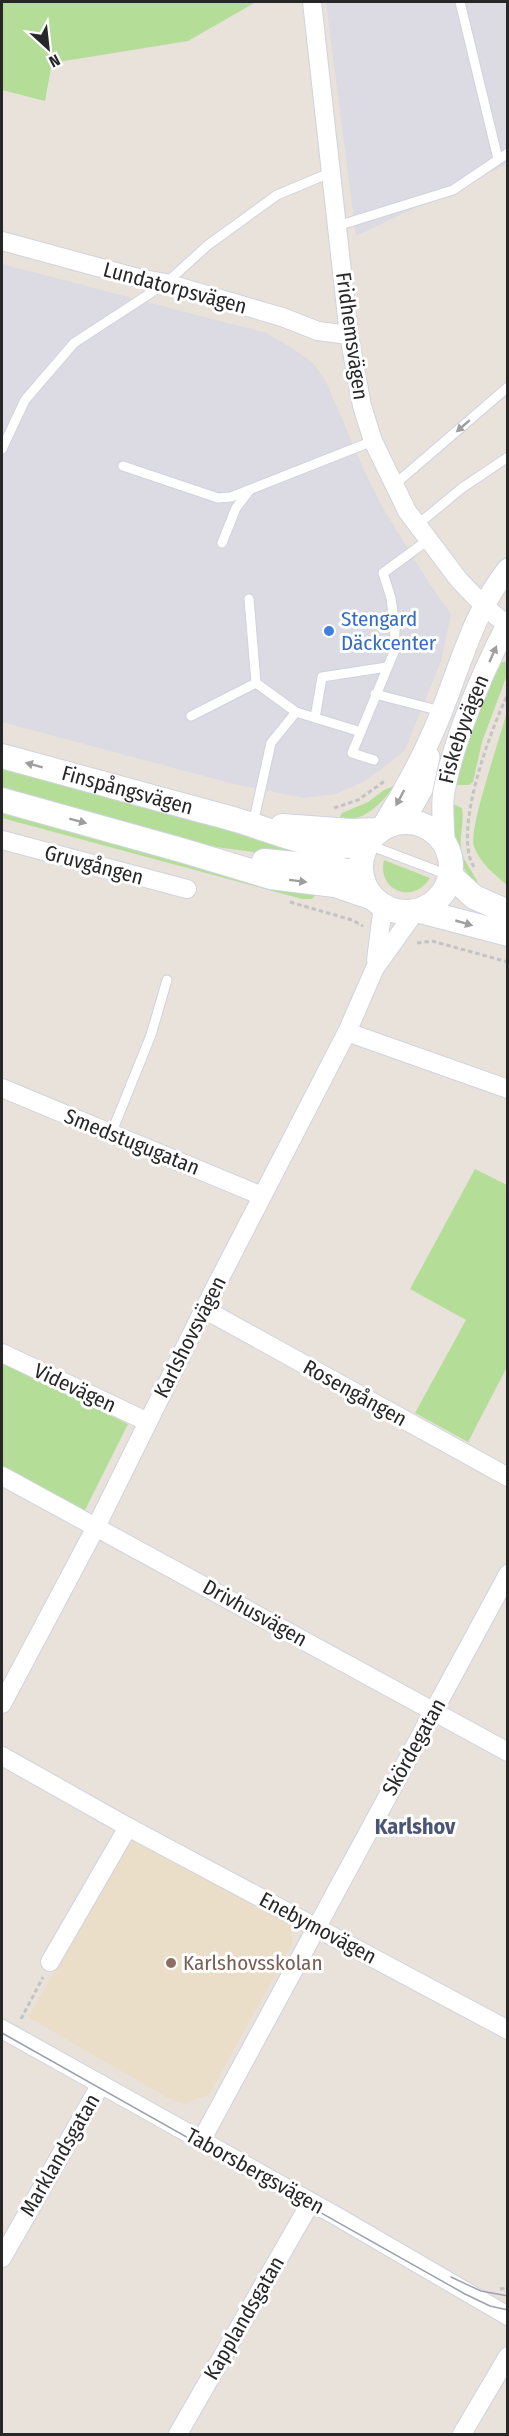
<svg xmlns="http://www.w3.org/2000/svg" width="509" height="2436" viewBox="0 0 509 2436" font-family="'Fira Sans Condensed',sans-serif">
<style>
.industrial{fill:#dcdae2}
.education{fill:#ebdec9}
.green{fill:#b4de98}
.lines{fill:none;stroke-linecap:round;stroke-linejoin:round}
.service-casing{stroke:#cfd3e0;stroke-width:11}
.minor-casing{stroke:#cfd3e0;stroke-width:20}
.tertiary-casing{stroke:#cfd3e0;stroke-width:23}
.secondary-casing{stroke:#cfd3e0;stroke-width:26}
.path{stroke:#c3c3c3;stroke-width:3;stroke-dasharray:4.5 3;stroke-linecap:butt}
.service{stroke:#fff;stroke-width:9}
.minor{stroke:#fff;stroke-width:18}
.tertiary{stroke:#fff;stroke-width:21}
.secondary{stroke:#fff;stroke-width:24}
.tram{stroke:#9da1b1;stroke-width:1.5}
.oneway{fill:#9e9e9e}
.shop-dot{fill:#3f7fe0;stroke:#fff;stroke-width:2}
.education-dot{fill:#8d6e63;stroke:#fff;stroke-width:2}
.labels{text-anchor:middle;stroke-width:6;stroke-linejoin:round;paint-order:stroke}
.street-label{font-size:21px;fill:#272727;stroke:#fff}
.shop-label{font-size:21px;fill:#366cbe;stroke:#fff;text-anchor:start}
.education-label{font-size:21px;fill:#785e54;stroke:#fff;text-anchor:start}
.neighbourhood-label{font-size:22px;font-weight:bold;fill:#4b5575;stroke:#fff}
</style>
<rect width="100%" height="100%" fill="#e9e2da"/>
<g class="industrial">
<path d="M326,2H507V164L356,236Z"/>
<path d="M2,264L266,333L292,348L312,362L325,380L365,472L384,510L431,586L451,614L441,661L405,750L387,765L365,781L336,794L304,798L234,784L2,722Z"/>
</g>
<path class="education" d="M132,1837L278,1917L290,1926L293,1943L215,2084L208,2095L183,2104L166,2097L28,2017Z"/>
<g class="green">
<path d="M2,2H256L188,41L52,63L45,101L2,90Z"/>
<path d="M507,661V675L482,742L473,782L469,785H454L491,671L500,663Z"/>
<path d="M507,711V885C495,875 480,863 474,847C468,829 501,736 507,711Z"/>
<path d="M2,767L320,854L260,853L209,846L2,790Z"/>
<path d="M394,786C383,802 361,826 340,817L342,813L368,802L384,790Z"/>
<path d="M451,803L462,808C465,824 457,840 463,856C466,865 480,881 479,889C454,862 453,838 451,803Z"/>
<path d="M2,812L251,880L316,894L312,899H302L2,818Z"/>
<path d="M384,860L430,878C413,905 377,891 384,860Z"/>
<path d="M475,1169L507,1185V1367L468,1442L415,1413L466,1320L410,1289Z"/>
<path d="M2,1363L128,1424L83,1514L2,1469Z"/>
</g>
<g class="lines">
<g class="service-casing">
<g id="service">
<path d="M460,2L498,159"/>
<path d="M337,226L453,190L508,153"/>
<path d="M2,449L25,400L74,343L166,283L208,245L277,195L332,172"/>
<path d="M123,466L218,498L231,497L373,441"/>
<path d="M394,485L508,387"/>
<path d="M417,525L462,488L508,457"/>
<path d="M222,543L236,508L249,491"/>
<path d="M249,599L256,683L296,712"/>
<path d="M375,694L441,711"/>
<path d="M191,716L256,683"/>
<path d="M315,718L322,677L387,667"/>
<path d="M374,760L352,753L394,652L395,629L391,598L383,573L428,540"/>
<path d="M253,824L271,743L296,712L361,732"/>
<path d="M369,845L451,876"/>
<path d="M111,1134L151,1035L167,980"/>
</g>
</g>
<g class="minor-casing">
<g id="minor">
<path d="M312,2L349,335L362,406L373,441L407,511L459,580L483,605L508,626"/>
<path d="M2,241L138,278L166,283L282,317L318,331L349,335"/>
<path d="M2,840L187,889"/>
<path d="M376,960L383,906"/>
<path d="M347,1032L508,1089"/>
<path d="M2,1088L262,1196"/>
<path d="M204,1309L508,1477"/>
<path d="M2,1353L148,1422"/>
<path d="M2,1476L508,1752"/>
<path d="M2,1704L96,1527L204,1309L347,1032L375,968L415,912"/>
<path d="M2,1756L128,1827L508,2030"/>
<path d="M50,1962L128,1827"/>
<path d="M2,2029L338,2217L508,2316"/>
<path d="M201,2141L508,1574"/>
<path d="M2,2258L101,2084"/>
<path d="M178,2434L311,2202"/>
<path d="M462,2434L508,2356"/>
</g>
</g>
<g class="tertiary-casing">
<g id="tertiary">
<path d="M404,821L422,789L429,757"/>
<path d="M382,827C401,797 419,764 434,730C458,676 470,616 508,569"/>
<path id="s1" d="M444,842C444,826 441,807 444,791C454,738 483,671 508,623"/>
</g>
</g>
<g class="secondary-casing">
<g id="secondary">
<path id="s2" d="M2,756C76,776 151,797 226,817C279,831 310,853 368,844"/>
<path d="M2,800L181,850L271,877L335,885L373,898"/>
<circle cx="406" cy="867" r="45"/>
<path d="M282,826L351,831L379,830"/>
<path d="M264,861L327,867L351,872"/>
<path d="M451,876L474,897L508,912"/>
<path d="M420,911L508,934"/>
</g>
</g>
<g class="path">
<path d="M334,808L358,800L386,780"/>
<path d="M474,867C452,833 491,728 508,694"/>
<path d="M290,902L352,920L363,926"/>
<path d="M417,943L432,941L508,962"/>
<path d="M21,2019L43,1977"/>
<path d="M500,2289L508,2288"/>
</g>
<use href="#service" class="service"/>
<use href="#minor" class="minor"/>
<use href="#tertiary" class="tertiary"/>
<use href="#secondary" class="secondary"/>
<g class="tram">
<path d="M2,2033L465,2294L490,2306L508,2310"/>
<path d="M451,2277L481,2291L508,2296"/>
</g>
</g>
<defs><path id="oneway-solid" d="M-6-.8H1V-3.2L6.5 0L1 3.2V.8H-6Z" transform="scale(1.5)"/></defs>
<g class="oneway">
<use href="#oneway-solid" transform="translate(463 426) rotate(139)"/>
<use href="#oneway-solid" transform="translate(493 654) rotate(-66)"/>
<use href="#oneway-solid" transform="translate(34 765) rotate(-165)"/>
<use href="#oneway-solid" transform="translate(400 798) rotate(118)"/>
<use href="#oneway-solid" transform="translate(78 821) rotate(15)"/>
<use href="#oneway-solid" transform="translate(298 881) rotate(7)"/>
<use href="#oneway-solid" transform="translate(464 923) rotate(16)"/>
</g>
<circle class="shop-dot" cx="329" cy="631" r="6"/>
<circle class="education-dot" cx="171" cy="1963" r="6"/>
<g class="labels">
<g class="street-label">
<text transform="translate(175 288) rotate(15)" y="7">Lundatorpsvägen</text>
<text transform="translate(352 336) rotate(82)" y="7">Fridhemsvägen</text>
<text dy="7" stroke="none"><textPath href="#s1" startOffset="116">Fiskebyvägen</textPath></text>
<text dy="7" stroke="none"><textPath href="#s2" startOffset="130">Finspångsvägen</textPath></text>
<text transform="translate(94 865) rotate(15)" y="7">Gruvgången</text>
<text transform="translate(132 1142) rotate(22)" y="7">Smedstugugatan</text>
<text transform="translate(190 1337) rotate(-63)" y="7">Karlshovsvägen</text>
<text transform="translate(75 1388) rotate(25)" y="7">Videvägen</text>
<text transform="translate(355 1393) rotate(29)" y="7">Rosengången</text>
<text transform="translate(255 1613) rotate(29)" y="7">Drivhusvägen</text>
<text transform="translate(414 1747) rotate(-61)" y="7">Skördegatan</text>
<text transform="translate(318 1928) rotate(28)" y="7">Enebymovägen</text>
<text transform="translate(60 2155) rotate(-60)" y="7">Marklandsgatan</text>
<text transform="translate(255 2171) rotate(29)" y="7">Taborsbergsvägen</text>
<text transform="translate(244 2318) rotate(-60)" y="7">Kapplandsgatan</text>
</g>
<g class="shop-label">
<text x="341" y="626">Stengard<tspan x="341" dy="24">Däckcenter</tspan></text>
</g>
<g class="education-label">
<text x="183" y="1970">Karlshovsskolan</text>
</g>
<g class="neighbourhood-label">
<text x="415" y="1834">Karlshov</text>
</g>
</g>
<rect width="509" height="2436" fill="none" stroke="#272727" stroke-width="6"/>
<g transform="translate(48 48) rotate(153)" stroke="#ffffff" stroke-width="4.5" paint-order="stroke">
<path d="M0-4.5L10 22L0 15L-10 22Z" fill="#272727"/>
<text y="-9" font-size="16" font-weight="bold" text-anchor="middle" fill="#272727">N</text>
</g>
</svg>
